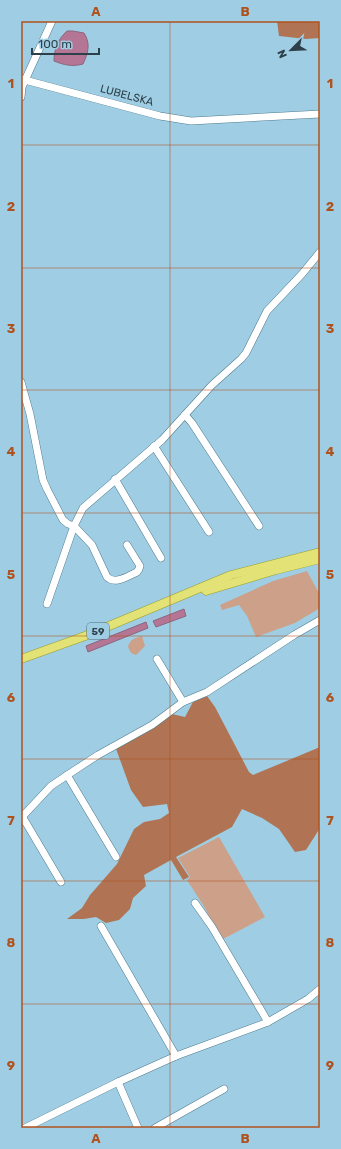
<svg xmlns="http://www.w3.org/2000/svg" width="341" height="1149" viewBox="0 0 341 1149" font-family="Rubik,sans-serif">
<style>
.green{fill:#cca089}
.forest{fill:#b07454}
.water{fill:#b47694;stroke:#8c667e}
.lines{fill:none;stroke-linecap:round;stroke-linejoin:round}
.minor-casing{stroke:#4e7a8e;stroke-width:8}
.major-casing{stroke:#989d2b;stroke-width:9}
.minor{stroke:#fff;stroke-width:7}
.major{stroke:#e3e276;stroke-width:8}
.grid{fill:none;stroke:#b0521e;stroke-width:1;stroke-opacity:0.55}
.labels{text-anchor:middle;stroke-width:3;stroke-linejoin:round;paint-order:stroke}
.shield{fill:#9fcee4;stroke:#4f6b78;stroke-width:1}
.shield-label{font-size:10px;font-weight:bold;fill:#2d4049}
.street-label{font-size:11px;fill:#2d4049;stroke:#9fcee4}
.neatline{fill:none;stroke:#b0521e;stroke-width:1.5}
.grid-label{font-size:13px;text-anchor:middle;font-weight:bold;fill:#b0521e}
</style>
<rect width="100%" height="100%" fill="#9fcee4"/>
<g class="green">
<path d="M307,571L320,595V608L295,623L256,637L247,616L239,605L222,610L220,605L273,581Z"/>
<path d="M142,636L145,646L136,655L131,653L128,647C130,639 135,638 142,636Z"/>
<path d="M219,837L265,917L223,939L216,930L205,908L187,880L190,877L178,858Z"/>
</g>
<g class="forest">
<path d="M277,21H320V38L306,39L279,36Z"/>
<path d="M207,696L215,707L249,772L253,775L320,747V828L306,850L295,852L279,829L262,818L242,809L232,827L176,857L189,877L183,880L171,860L144,875L146,886L133,898L130,909L119,920L106,923L96,917L84,919H67L82,908L90,895L117,864L134,829L144,822L160,819L169,813L167,804L143,807L131,790L115,746L172,714L185,717L193,702Z"/>
</g>
<g class="water">
<path d="M67,31H73L84,33C91,44 88,53 83,64C72,67 64,65 54,61C54,49 58,39 67,31Z"/>
<path d="M184,609L186,616L156,627L153,621Z"/>
<path d="M146,622L148,628L88,652L86,646Z"/>
</g>
<g class="lines">
<g class="minor-casing">
<g id="minor">
<path d="M21,79L160,116L191,121L320,114"/>
<path d="M21,97L22,87L52,21"/>
<path d="M21,382L30,414L43,480L47,489L63,520L68,524L74,526L92,545L107,577C115,585 128,576 137,572L139,569L140,566L127,545"/>
<path d="M185,415L192,423L259,526"/>
<path d="M154,446L209,532"/>
<path d="M115,479L161,558"/>
<path d="M47,604L74,526L83,508L162,440L212,385L241,359L246,353L267,311L302,274L320,252"/>
<path d="M157,659L183,702"/>
<path d="M67,775L116,857"/>
<path d="M22,816L61,882"/>
<path d="M21,818L51,786L75,770L98,755L152,725L183,702L207,692L294,635L320,620"/>
<path d="M195,903L212,927L268,1022"/>
<path d="M101,926L176,1056"/>
<path d="M118,1082L138,1128"/>
<path d="M25,1128L118,1082L176,1056L268,1022L308,999L320,989"/>
<path d="M155,1128L224,1089"/>
</g>
</g>
<g class="major-casing">
<g id="major">
<path d="M206,591L276,570L320,559"/>
<path d="M21,659L85,636L231,575L320,552"/>
</g>
</g>
<use href="#minor" class="minor"/>
<use href="#major" class="major"/>
</g>
<path class="grid" d="M170,21V1128M21,145H320M21,268H320M21,390H320M21,513H320M21,636H320M21,759H320M21,881H320M21,1004H320"/>
<g class="labels">
<rect class="shield" x="87" y="623" width="22" height="16" rx="3"/>
<g class="shield-label">
<text x="98" y="635">59</text>
</g>
<g class="street-label">
<text transform="translate(127 95) rotate(15)" y="4">LUBELSKA</text>
</g>
</g>
<rect width="341" height="1149" fill="none" stroke="#9fcee4" stroke-width="44"/>
<g transform="translate(291 50) rotate(246)" stroke="#9fcee4" stroke-width="3" paint-order="stroke">
<path d="M0-3L7 15L0 10L-7 15Z" fill="#2d4049"/>
<text y="-6" font-size="11" font-weight="bold" text-anchor="middle" fill="#2d4049">N</text>
</g>
<path d="M32 48v6h67v-6" fill="none" stroke="#2d4049" stroke-width="2"/>
<text x="38" y="48" font-size="12" fill="#2d4049" stroke="#9fcee4" stroke-width="3" paint-order="stroke">100 m</text>
<rect x="22" y="22" width="297" height="1105" class="neatline"/>
<g class="grid-label">
<text x="96" y="16">A</text>
<text x="245" y="16">B</text>
<text x="11" y="88">1</text>
<text x="330" y="88">1</text>
<text x="11" y="211">2</text>
<text x="330" y="211">2</text>
<text x="11" y="333">3</text>
<text x="330" y="333">3</text>
<text x="11" y="456">4</text>
<text x="330" y="456">4</text>
<text x="11" y="579">5</text>
<text x="330" y="579">5</text>
<text x="11" y="702">6</text>
<text x="330" y="702">6</text>
<text x="11" y="825">7</text>
<text x="330" y="825">7</text>
<text x="11" y="947">8</text>
<text x="330" y="947">8</text>
<text x="11" y="1070">9</text>
<text x="330" y="1070">9</text>
<text x="96" y="1143">A</text>
<text x="245" y="1143">B</text>
</g>
</svg>
